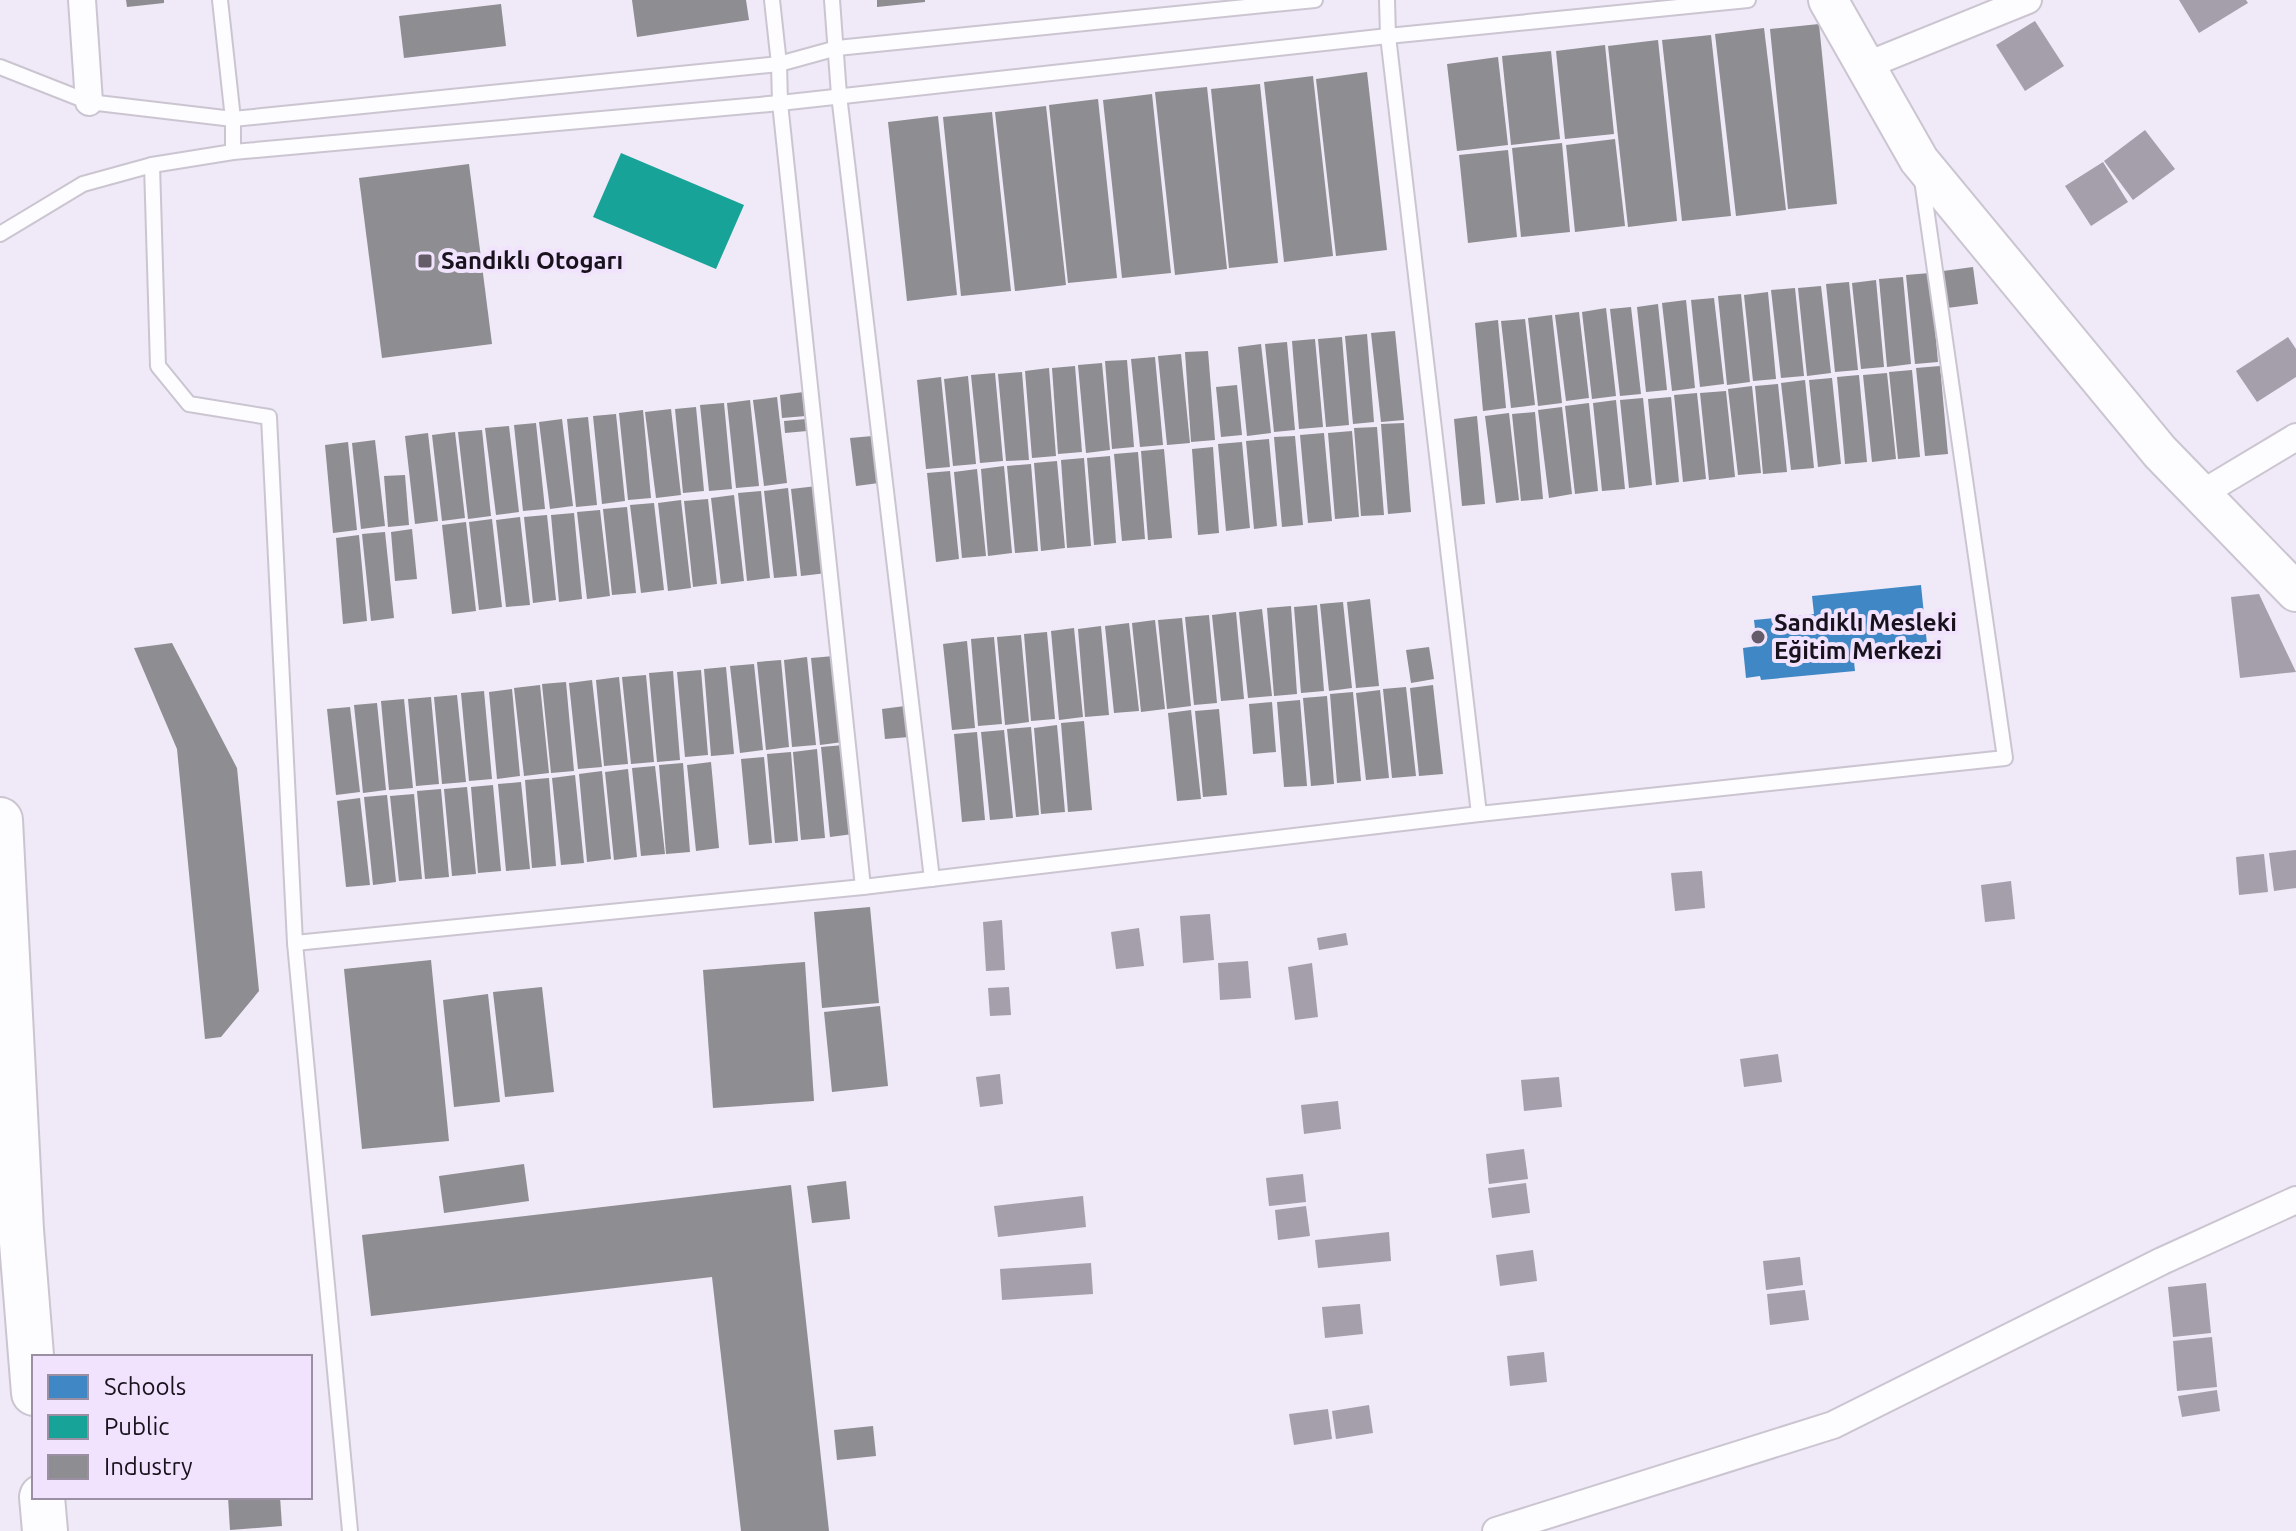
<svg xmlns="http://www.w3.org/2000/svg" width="2296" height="1531" viewBox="0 0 2296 1531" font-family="Ubuntu,sans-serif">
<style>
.schools{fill:#3f88c5}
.public{fill:#17a398}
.industry{fill:#8d8d92}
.building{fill:#a59fab}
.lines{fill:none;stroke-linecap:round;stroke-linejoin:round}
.lane-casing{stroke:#cbc5d1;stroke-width:18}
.street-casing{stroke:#cbc5d1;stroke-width:30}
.secondary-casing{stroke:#cbc5d1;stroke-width:42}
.highway-casing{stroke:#cbc5d1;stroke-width:48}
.lane{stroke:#fdfcfe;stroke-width:14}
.street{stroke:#fdfcfe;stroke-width:26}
.secondary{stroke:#fdfcfe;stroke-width:38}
.highway{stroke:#fdfcfe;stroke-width:44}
.poi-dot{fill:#645d69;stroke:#f1e3fd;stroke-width:3}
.labels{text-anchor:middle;stroke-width:8;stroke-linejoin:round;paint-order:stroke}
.poi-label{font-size:24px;font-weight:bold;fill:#18121d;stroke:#f1e3fd;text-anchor:start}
</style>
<rect width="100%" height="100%" fill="#f0e9f7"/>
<path class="schools" d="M1921,585L1927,644L1853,652L1855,671L1761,680L1760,676L1746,678L1743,648L1757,646L1754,620L1814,614L1812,596Z"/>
<path class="public" d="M621,153L744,205L716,269L593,217Z"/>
<g class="industry">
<path d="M126,0H164V3L127,7Z"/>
<path d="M632,0H746L749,20L637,37Z"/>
<path d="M877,0H925V2L877,7Z"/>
<path d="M501,4L506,46L404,58L399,16Z"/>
<path d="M1819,24L1837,204L1788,209L1770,29Z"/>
<path d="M1764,28L1786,210L1736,216L1715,34Z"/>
<path d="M1711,35L1731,216L1682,221L1662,40Z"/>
<path d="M1658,40L1677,221L1628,227L1608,46Z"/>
<path d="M1605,45L1614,134L1565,139L1556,51Z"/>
<path d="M1551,51L1560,139L1511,145L1502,56Z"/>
<path d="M1498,57L1508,145L1457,151L1447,64Z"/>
<path d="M1367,72L1387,250L1336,256L1316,79Z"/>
<path d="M1313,76L1333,256L1284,262L1264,82Z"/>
<path d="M1260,84L1278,263L1229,268L1211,89Z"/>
<path d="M1207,87L1227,269L1175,275L1155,92Z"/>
<path d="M1152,94L1171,273L1122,278L1103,100Z"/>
<path d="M1098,99L1117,278L1068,283L1049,105Z"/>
<path d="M1046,106L1066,285L1015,291L995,112Z"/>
<path d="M992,112L1011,291L961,296L943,117Z"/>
<path d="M938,116L957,295L907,301L888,122Z"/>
<path d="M1615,139L1625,226L1575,232L1566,145Z"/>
<path d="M1562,143L1570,232L1521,237L1512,148Z"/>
<path d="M1508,150L1517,237L1468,243L1459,155Z"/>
<path d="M469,164L492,344L382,358L359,178Z"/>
<path d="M1973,267L1978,304L1947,308L1943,271Z"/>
<path d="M1930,273L1938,362L1915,364L1906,275Z"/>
<path d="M1903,277L1911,364L1887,367L1879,279Z"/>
<path d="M1876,280L1884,367L1861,369L1852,283Z"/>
<path d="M1849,282L1858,370L1835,372L1826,284Z"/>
<path d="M1821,286L1831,373L1807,376L1798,288Z"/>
<path d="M1795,288L1804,376L1781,378L1771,290Z"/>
<path d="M1768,292L1776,379L1753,381L1744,295Z"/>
<path d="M1741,294L1750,382L1727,385L1718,296Z"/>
<path d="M1714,298L1724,384L1700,387L1691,300Z"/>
<path d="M1686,300L1695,388L1672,391L1662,303Z"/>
<path d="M1658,304L1667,390L1646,392L1637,307Z"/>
<path d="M1631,307L1641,394L1620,396L1610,309Z"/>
<path d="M1606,308L1616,396L1592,399L1582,312Z"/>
<path d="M1579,312L1589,398L1566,401L1555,315Z"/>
<path d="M1552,315L1562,403L1538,406L1528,318Z"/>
<path d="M1525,319L1535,405L1511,408L1501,321Z"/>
<path d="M1498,320L1506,408L1483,411L1475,323Z"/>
<path d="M1395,331L1404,420L1381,422L1371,333Z"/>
<path d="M1367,334L1374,422L1353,424L1345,336Z"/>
<path d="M1342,337L1349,425L1326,427L1318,339Z"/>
<path d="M1315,339L1323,427L1299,429L1292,341Z"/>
<path d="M1287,342L1295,430L1274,432L1265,344Z"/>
<path d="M1261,344L1271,433L1247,436L1238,347Z"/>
<path d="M1208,351L1215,440L1191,442L1185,352Z"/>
<path d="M1181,354L1190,443L1167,445L1158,356Z"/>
<path d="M1155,357L1163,445L1140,447L1131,359Z"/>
<path d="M1127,360L1134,447L1112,449L1105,361Z"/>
<path d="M1102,363L1110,450L1086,453L1078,365Z"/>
<path d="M1075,366L1082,452L1058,454L1052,368Z"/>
<path d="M1940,366L1948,454L1925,456L1916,368Z"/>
<path d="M1049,368L1056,456L1032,458L1025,371Z"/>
<path d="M1912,370L1920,457L1898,459L1889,372Z"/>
<path d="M1022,372L1029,460L1006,461L998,374Z"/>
<path d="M995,373L1003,461L980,463L971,375Z"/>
<path d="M1887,373L1896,459L1872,462L1863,375Z"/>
<path d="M1859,375L1867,462L1845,464L1837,377Z"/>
<path d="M968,376L976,464L953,466L944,379Z"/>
<path d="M941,377L950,467L926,469L917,380Z"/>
<path d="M1832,378L1841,464L1818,467L1809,380Z"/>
<path d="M1805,380L1814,468L1791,470L1781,383Z"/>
<path d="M1778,384L1787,472L1763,474L1755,386Z"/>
<path d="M1237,385L1242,435L1221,437L1216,387Z"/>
<path d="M1752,386L1761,473L1738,475L1728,389Z"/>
<path d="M1726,391L1735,477L1709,480L1700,393Z"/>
<path d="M804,392L806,416L782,418L780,395Z"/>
<path d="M1697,393L1706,479L1683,482L1674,395Z"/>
<path d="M777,397L787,483L764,486L753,400Z"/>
<path d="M1671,397L1679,482L1656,485L1648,399Z"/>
<path d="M1643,398L1652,485L1629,488L1620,400Z"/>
<path d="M750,400L759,486L736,488L727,403Z"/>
<path d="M1616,400L1625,489L1602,491L1593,403Z"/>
<path d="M724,403L732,489L709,491L700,405Z"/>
<path d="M1589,403L1598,491L1575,494L1565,406Z"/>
<path d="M696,407L704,491L683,493L675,409Z"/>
<path d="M1562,407L1572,494L1549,498L1538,410Z"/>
<path d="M671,409L681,495L656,498L645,412Z"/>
<path d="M643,410L651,498L628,500L619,413Z"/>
<path d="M1535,412L1543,499L1521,501L1512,414Z"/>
<path d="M1509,413L1519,500L1496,503L1485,416Z"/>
<path d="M616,414L625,501L602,504L593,416Z"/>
<path d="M1477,416L1485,504L1462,506L1454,419Z"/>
<path d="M588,417L597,505L576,507L567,419Z"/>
<path d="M562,419L573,506L550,509L539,422Z"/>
<path d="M806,419L807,431L785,433L784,421Z"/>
<path d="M536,423L545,509L523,511L514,425Z"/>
<path d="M1404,423L1411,512L1388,514L1381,424Z"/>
<path d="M509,426L519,512L496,515L485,428Z"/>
<path d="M1377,427L1384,515L1361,516L1354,428Z"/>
<path d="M482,430L491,516L468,519L458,432Z"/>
<path d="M1352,431L1359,517L1335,519L1328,433Z"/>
<path d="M455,432L465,518L442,521L432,435Z"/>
<path d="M428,433L438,521L415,524L405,436Z"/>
<path d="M1324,433L1332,521L1308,523L1300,435Z"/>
<path d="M873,436L879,483L856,486L850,438Z"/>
<path d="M1295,436L1303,525L1282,527L1274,437Z"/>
<path d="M1269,439L1277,526L1254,529L1246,441Z"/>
<path d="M375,440L385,526L361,529L352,443Z"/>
<path d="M348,442L357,530L333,533L325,445Z"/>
<path d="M1242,442L1250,528L1226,531L1218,444Z"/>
<path d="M1213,447L1219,533L1198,535L1192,449Z"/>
<path d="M1164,449L1172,538L1148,540L1141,451Z"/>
<path d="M1138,452L1145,539L1122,541L1114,454Z"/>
<path d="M1110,456L1116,543L1094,545L1087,458Z"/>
<path d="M1084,458L1091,546L1067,548L1061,460Z"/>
<path d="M1057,461L1065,548L1041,551L1034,463Z"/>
<path d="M1031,464L1038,551L1015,553L1007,466Z"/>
<path d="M1004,466L1012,553L988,556L981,469Z"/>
<path d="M977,469L986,556L962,558L954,472Z"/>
<path d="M950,471L959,559L936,562L927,473Z"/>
<path d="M405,475L409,525L388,527L384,476Z"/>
<path d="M817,486L827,573L801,576L791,489Z"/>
<path d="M788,488L797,576L774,578L764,491Z"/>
<path d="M761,491L770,578L747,581L738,493Z"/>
<path d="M734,495L744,581L721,584L711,498Z"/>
<path d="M708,499L717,584L693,587L684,501Z"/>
<path d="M681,500L691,588L668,591L658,503Z"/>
<path d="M654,503L664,590L641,593L630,505Z"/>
<path d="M627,507L636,593L612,595L603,509Z"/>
<path d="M600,510L610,596L587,599L577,512Z"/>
<path d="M574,513L582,599L559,602L551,515Z"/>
<path d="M547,515L556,600L533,603L524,517Z"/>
<path d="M520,517L530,605L506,607L496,520Z"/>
<path d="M492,519L502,607L479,610L469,522Z"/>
<path d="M466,522L476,611L452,614L442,525Z"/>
<path d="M412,529L417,579L395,581L391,532Z"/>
<path d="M385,532L394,618L371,621L362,534Z"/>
<path d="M359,535L367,621L343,624L336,538Z"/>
<path d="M1370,599L1379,686L1356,688L1347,602Z"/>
<path d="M1343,602L1352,688L1329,691L1320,604Z"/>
<path d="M1317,605L1324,691L1301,693L1294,607Z"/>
<path d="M1291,606L1297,694L1274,696L1267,608Z"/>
<path d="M1262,609L1272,696L1248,698L1239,612Z"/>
<path d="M1236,612L1244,699L1221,701L1212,615Z"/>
<path d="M1209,615L1217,703L1194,705L1185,617Z"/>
<path d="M1182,618L1191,706L1167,709L1158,620Z"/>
<path d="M1155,620L1165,709L1141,712L1132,623Z"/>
<path d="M1129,623L1139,711L1114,713L1105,626Z"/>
<path d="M1101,626L1109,715L1085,717L1078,629Z"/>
<path d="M1074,628L1083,717L1059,720L1051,631Z"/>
<path d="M1047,632L1055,719L1031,721L1024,634Z"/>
<path d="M1021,635L1029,722L1005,725L997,637Z"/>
<path d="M994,637L1002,724L978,726L971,639Z"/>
<path d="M967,641L975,728L952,730L943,644Z"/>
<path d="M172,643L237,768L259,991L221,1037L205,1039L177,749L134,648Z"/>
<path d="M1429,647L1434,679L1411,683L1406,650Z"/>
<path d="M834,656L843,742L820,745L811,658Z"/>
<path d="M807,657L816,745L792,747L784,660Z"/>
<path d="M781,660L789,747L766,750L757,662Z"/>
<path d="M754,664L763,750L740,753L730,666Z"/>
<path d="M726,667L734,754L711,756L704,669Z"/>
<path d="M701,670L708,755L685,757L677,672Z"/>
<path d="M673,671L680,760L657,762L649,673Z"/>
<path d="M646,675L654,762L631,764L622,677Z"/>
<path d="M619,677L628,764L604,766L596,680Z"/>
<path d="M592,680L602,767L578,769L569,683Z"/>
<path d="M566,682L574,771L551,773L542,684Z"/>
<path d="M540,685L549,773L524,776L514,688Z"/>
<path d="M1433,685L1443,774L1419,776L1410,688Z"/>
<path d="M1406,687L1416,776L1392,778L1383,689Z"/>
<path d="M512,689L520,776L497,779L489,692Z"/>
<path d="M1380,690L1389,778L1366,780L1356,693Z"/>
<path d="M484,691L492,779L469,781L461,693Z"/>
<path d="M1353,692L1361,781L1337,783L1330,694Z"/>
<path d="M457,695L466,782L442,784L434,697Z"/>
<path d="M1327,696L1334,784L1311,786L1303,698Z"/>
<path d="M431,697L439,784L416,786L408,699Z"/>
<path d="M404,699L413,788L389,790L381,701Z"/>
<path d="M1300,700L1307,786L1284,787L1277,702Z"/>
<path d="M1272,702L1276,752L1253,754L1249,704Z"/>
<path d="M377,703L386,790L363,793L354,705Z"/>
<path d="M905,706L909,737L885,739L882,709Z"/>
<path d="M350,707L360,792L336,795L327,709Z"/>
<path d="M1219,709L1227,795L1203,797L1195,711Z"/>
<path d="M1191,710L1201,799L1177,801L1168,713Z"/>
<path d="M1084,721L1092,810L1068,812L1061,723Z"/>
<path d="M1057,725L1065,812L1041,814L1034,728Z"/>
<path d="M1031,727L1039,815L1016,817L1007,729Z"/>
<path d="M1004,730L1013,818L990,820L981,732Z"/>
<path d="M977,732L985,820L962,822L954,734Z"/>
<path d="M844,745L853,834L830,837L821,747Z"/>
<path d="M817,749L825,838L801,840L793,752Z"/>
<path d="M791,752L798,841L775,843L767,754Z"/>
<path d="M764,757L772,843L749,845L741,759Z"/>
<path d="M711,762L719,848L696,851L687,765Z"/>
<path d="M683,763L690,852L666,854L659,765Z"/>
<path d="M655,766L665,854L641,856L632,768Z"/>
<path d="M628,769L637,857L614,860L605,772Z"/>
<path d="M602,771L611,859L587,862L579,774Z"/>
<path d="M575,775L584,863L561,865L552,778Z"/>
<path d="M549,778L556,866L532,868L525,780Z"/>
<path d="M521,782L530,869L506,871L498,784Z"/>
<path d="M493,785L501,871L478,873L471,787Z"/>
<path d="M467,787L476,874L452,876L444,789Z"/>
<path d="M441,789L449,877L425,879L417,791Z"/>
<path d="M414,794L422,879L399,881L390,796Z"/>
<path d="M387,795L396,882L373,885L364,797Z"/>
<path d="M360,798L370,885L346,887L337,801Z"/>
<path d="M870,907L879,1003L822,1008L814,912Z"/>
<path d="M431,960L449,1141L362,1149L344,969Z"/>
<path d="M805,962L814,1101L713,1108L703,970Z"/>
<path d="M542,987L554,1092L505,1097L493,992Z"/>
<path d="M488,994L500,1102L454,1107L443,1000Z"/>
<path d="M880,1006L888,1086L832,1092L824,1012Z"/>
<path d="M524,1164L529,1201L444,1213L439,1176Z"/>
<path d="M846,1181L850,1219L812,1223L807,1186Z"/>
<path d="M791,1185L829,1531H741L712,1277L371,1316L362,1235Z"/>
<path d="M873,1426L876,1456L837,1460L834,1430Z"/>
<path d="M228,1497H280L282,1526L230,1530Z"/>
</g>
<g class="building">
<path d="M2179,0H2246L2248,3L2199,33Z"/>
<path d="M2035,21L2064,66L2025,91L1996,45Z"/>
<path d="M2145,130L2175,169L2133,200L2104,161Z"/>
<path d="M2103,162L2128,202L2091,226L2065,186Z"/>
<path d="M2288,337L2296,349V377L2257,402L2236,371Z"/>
<path d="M2259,594L2296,672L2240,678L2231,597Z"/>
<path d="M2296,850V888L2274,891L2269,853Z"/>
<path d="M2264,854L2268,892L2239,895L2236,857Z"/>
<path d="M1702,871L1705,908L1675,911L1671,873Z"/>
<path d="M2011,881L2015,919L1985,922L1981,885Z"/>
<path d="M1210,914L1214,960L1183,963L1180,916Z"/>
<path d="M1002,920L1005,970L986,971L983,922Z"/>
<path d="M1139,928L1144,966L1116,969L1111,932Z"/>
<path d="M1346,933L1348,945L1319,950L1317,938Z"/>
<path d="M1248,961L1251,998L1220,1000L1218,963Z"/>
<path d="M1312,963L1318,1017L1295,1020L1288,967Z"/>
<path d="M1009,987L1011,1015L990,1016L988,988Z"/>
<path d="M1778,1054L1782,1082L1744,1087L1740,1059Z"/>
<path d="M1000,1074L1003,1104L980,1107L976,1077Z"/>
<path d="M1559,1077L1562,1107L1524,1111L1521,1080Z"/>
<path d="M1338,1101L1341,1129L1304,1134L1301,1105Z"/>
<path d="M1524,1149L1528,1179L1489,1184L1486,1154Z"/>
<path d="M1303,1174L1306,1202L1269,1206L1266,1178Z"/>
<path d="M1526,1183L1530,1213L1492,1218L1488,1188Z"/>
<path d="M1083,1196L1086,1227L998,1237L994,1206Z"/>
<path d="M1306,1206L1310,1236L1278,1240L1275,1210Z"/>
<path d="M1389,1232L1391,1261L1318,1268L1315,1240Z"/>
<path d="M1533,1250L1537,1281L1500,1286L1496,1255Z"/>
<path d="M1800,1257L1803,1285L1766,1290L1763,1261Z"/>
<path d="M1091,1263L1093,1294L1002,1300L1000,1269Z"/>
<path d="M2206,1283L2211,1333L2173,1337L2168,1287Z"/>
<path d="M1805,1290L1809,1320L1770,1325L1767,1294Z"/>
<path d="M1360,1304L1363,1334L1325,1338L1322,1307Z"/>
<path d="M2212,1337L2217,1387L2177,1391L2173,1341Z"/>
<path d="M1544,1352L1547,1382L1510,1386L1507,1356Z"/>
<path d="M2217,1390L2220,1411L2182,1417L2178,1396Z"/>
<path d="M1369,1405L1373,1433L1336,1439L1332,1411Z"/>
<path d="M1328,1409L1332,1439L1294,1445L1289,1414Z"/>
</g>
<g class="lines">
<g class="lane-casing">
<g id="lane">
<path d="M220,0L233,119V152"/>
<path d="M772,0L779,64L780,103L863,887"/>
<path d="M832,0L839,95L932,879"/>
<path d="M1387,0L1388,36L1479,814"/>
<path d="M0,67L89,102L233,119L779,64L837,48L1315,0"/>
<path d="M152,165L158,366L189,404L269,417L295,943L350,1531"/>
<path d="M0,234L83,184L152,165L233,152L780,103L1388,36L1748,0"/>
<path d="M295,943L863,887L1479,814L2005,758L1922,180"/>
</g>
</g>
<g class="street-casing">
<g id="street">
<path d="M82,0L89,102"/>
<path d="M1865,66L2028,0"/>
<path d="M2201,494L2296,437"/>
<path d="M1496,1531L1833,1425L2162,1261L2296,1200"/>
</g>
</g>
<g class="secondary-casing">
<path id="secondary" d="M1828,0L1919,160L2160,452L2296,592"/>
</g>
<g class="highway-casing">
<g id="highway">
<path d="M0,820L21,1230L34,1393"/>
<path d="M42,1497L45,1531"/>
</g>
</g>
<use href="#lane" class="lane"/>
<use href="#street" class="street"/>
<use href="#secondary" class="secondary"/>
<use href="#highway" class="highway"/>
</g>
<g class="poi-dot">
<rect x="417" y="253" width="16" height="16" rx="4"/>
<circle cx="1758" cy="637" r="8"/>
</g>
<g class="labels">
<g class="poi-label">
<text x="441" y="269">Sandıklı Otogarı</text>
<text x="1774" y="631">Sandıklı Mesleki<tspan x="1774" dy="28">Eğitim Merkezi</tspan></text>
</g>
</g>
<rect x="32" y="1355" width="280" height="144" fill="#f1e3fd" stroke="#9a8fa3" stroke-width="2"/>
<rect x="48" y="1375" width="40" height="24" fill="#3f88c5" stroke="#9a8fa3" stroke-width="2"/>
<text x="104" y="1395" font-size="24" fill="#18121d">Schools</text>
<rect x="48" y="1415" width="40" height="24" fill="#17a398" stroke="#9a8fa3" stroke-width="2"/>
<text x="104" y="1435" font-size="24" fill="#18121d">Public</text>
<rect x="48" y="1455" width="40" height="24" fill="#8d8d92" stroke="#9a8fa3" stroke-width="2"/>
<text x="104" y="1475" font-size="24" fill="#18121d">Industry</text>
</svg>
